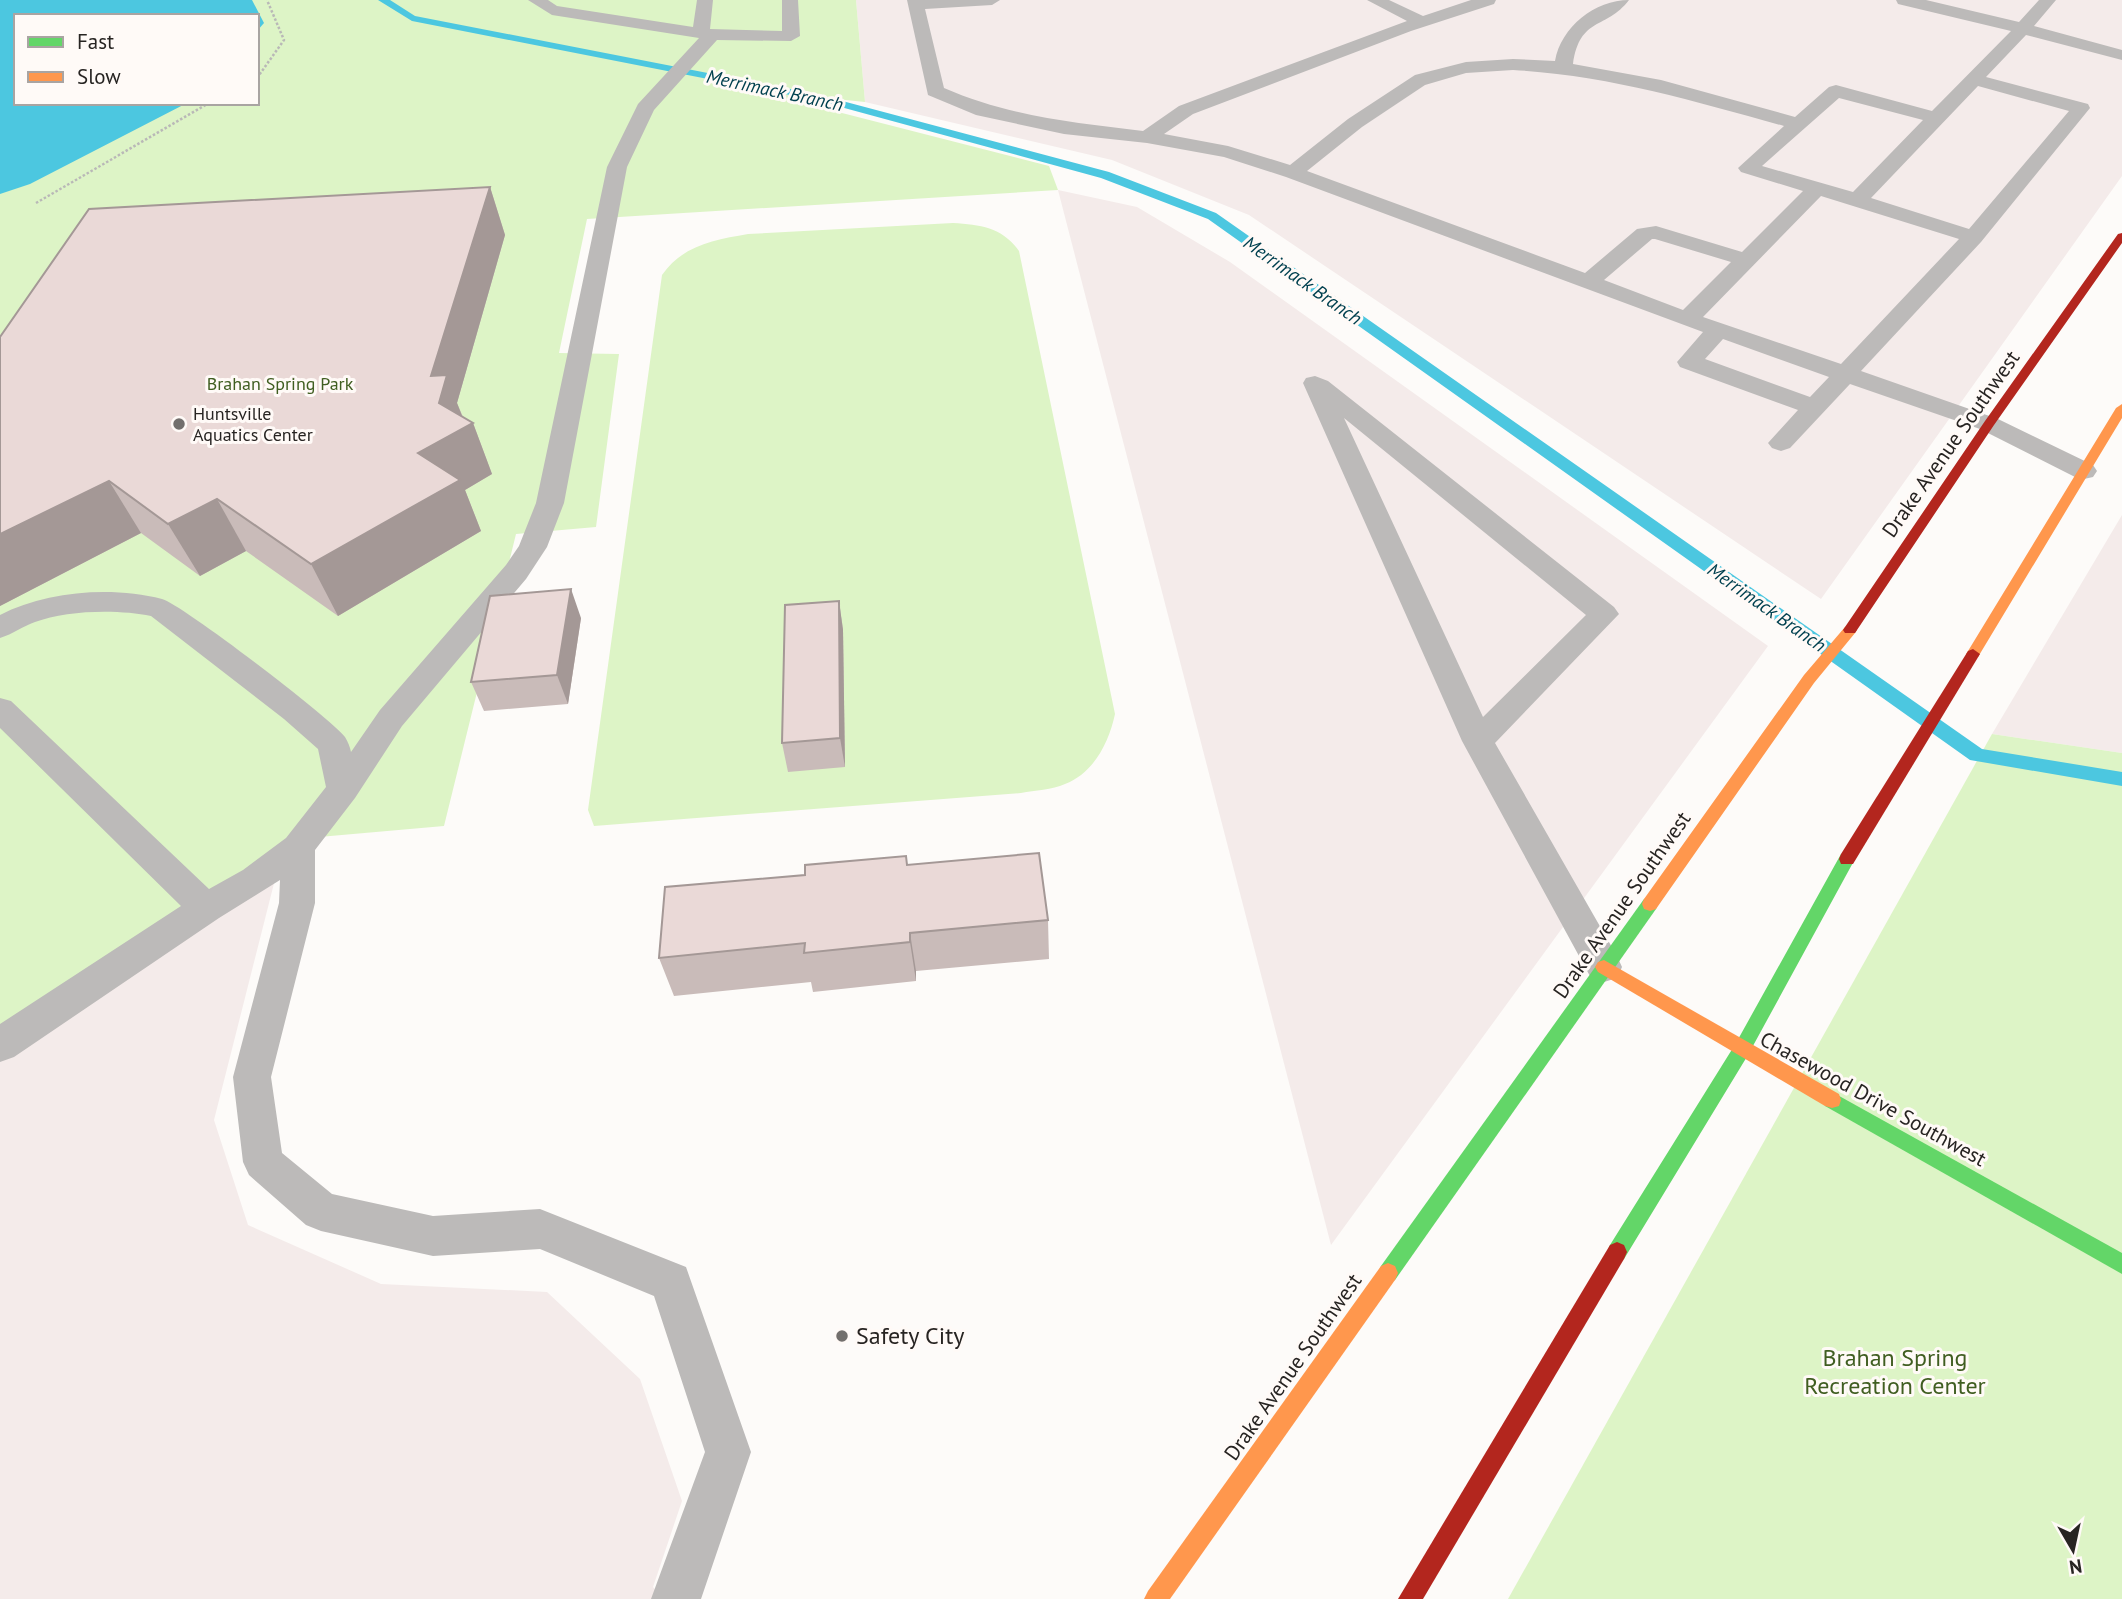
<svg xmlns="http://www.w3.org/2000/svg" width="2122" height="1599" viewBox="0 0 2122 1599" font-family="'PT Sans',sans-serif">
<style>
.commercial{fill:#f4ebea}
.green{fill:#ddf4c6;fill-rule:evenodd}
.water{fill:#4cc7e0}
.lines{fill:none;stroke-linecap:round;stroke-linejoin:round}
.stream{fill:#4cc7e0;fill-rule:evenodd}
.path{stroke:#b9b8b7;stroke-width:2.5;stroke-dasharray:2.5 2;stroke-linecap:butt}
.lane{fill:#bcbab9;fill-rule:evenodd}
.fast{fill:#63d668;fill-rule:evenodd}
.slow{fill:#ff974d;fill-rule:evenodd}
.jam{fill:#b3261e;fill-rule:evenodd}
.wall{fill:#c9bbb9}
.shaded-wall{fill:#a49896}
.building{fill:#ead9d7;stroke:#a49896;stroke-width:2}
.poi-dot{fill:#726f6d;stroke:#fffaf7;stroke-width:2.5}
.labels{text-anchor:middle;stroke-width:6;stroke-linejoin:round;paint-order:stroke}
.far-park-label{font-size:18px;fill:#405e21;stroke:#fffaf7}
.far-poi-label{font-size:18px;fill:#272422;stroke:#fffaf7;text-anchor:start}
.far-water-label{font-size:19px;font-style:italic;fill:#00404f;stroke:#fffaf7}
.street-label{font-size:21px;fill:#272422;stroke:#fffaf7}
.near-poi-label{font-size:24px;fill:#272422;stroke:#fffaf7;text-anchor:start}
.near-park-label{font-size:24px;fill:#405e21;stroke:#fffaf7}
</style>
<rect width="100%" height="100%" fill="#fdfbf9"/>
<g class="commercial">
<path d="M856,0H2122V176L1821,599L1249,215L1112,160L865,102Z"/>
<path d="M1058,190L1137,207L1230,262L1768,646L1331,1245Z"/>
<path d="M2122,515V753L1992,734Z"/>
<path d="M285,840L214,1120L248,1225L381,1284L547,1292L640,1379L682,1501L653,1587L664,1599H0V1056Z"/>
</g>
<g class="green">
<path d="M0,0H856L865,102L816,97L799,102L1049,166L1058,190L587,219L559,353L619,354L596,527L516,534L444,826L285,840L0,1056ZM16,16H257V103H16Z"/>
<path d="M953,223C981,225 1002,227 1019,251L1115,714C1109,742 1094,773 1065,784C1052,790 1035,790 1021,793L594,826L588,810L662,275C683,245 714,240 748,234Z"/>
<path d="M1992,734L2122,753V1599H1508Z"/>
</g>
<path class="water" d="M0,0H252L264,23L257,31V16H16V103H187L30,184L0,194Z"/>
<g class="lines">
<path class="stream" d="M378,0H390L415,16L816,94L1109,172L1216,213L1982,749L2122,772V786L1970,760L1208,219L1101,178L815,100L412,21Z"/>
<g class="path">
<path d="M257,78L284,40L267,0"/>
<path d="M36,203L209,103"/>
</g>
<g class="lane">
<path d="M528,0H548L557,6L693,27L697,0H713L710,29L782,31V0H798L800,36L791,41L717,40L654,110L627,167L564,503L547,547L526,579L402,726L355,798L315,850V903L271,1077L282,1153L332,1194L433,1216L540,1209L686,1267L751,1452L701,1599H651L705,1452L654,1296L540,1249L433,1256L321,1231L306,1225L249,1175L243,1162L233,1077L279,903L280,880L219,918L14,1057L0,1062V1024L181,906L0,728V698L11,701L209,889L243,870L286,838L326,787L318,749L284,719L151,616C119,609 66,610 35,622C23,626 13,634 0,638V615C46,591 112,586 162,599C180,603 332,719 345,737C348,742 350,747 351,752L380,710L506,565L519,546L536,503L607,167L638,104L699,38L552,15Z"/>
<path d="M907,0H1000L992,5L925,9L944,88C1008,116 1074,123 1143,131L1179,106L1407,21L1367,0H1389L1423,16L1471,0H1496L1494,4L1411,31L1193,114L1164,134L1228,146L1290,165L1348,119L1415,75L1466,62L1513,59L1555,61C1561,27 1595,0 1629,0C1606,30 1580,16 1573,64L1661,80L1795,117L1829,87L1836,85L1932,111L2011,31L1898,4L1896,0H1926L2019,22L2039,0H2056L2034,26L2122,50V60L2026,35L1986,77L2088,104L2090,108L1981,242L1861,371L1998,419L2093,465L2097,471L2093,477L2084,479L2075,477L1980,429L1850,384L1790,448L1781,451L1772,448L1768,443L1798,410L1680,367L1677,362L1703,332L1286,177L1224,157L1147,143L1064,134L976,115L928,95ZM1513,70C1607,75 1694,101 1784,126L1738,168L1741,172L1803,191L1742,252L1656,226L1637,229L1585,273L1307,171L1362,127L1425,85L1466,73ZM1978,86L2069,111L1969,229L1871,198ZM1839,98L1923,120L1853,192L1762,166ZM1821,196L1959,239L1841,364L1703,317ZM1652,239H1655L1731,262L1683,310L1604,280ZM1723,339L1829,377L1810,397L1705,359Z"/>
<path d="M1315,376L1328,381L1614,607L1619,614L1495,743L1617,956L1622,967L1617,978L1604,982L1591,978L1462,741L1303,383L1306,378ZM1344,418L1586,615L1483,717Z"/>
</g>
<g class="fast">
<path d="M1847,853L1853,854L1855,859L1748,1055L1624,1259L1617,1262L1610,1259L1607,1252L1610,1245L1736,1043L1841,854Z"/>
<path d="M1650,897L1656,899L1658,904L1656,909L1395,1280L1388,1283L1381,1280L1378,1273L1381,1266L1644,899Z"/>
<path d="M1832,1092L2122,1253V1274L1825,1106L1823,1100L1825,1094Z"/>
</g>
<g class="slow">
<path d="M2122,404V418L1978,657H1968L1966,654L1968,651L2116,408Z"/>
<path d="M1850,625L1855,627L1857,630L1855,633L1814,683L1656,909L1650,911L1644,909L1642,904L1644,899L1804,675L1845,627Z"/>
<path d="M1604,960L1839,1094L1841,1100L1839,1106L1832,1108L1825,1106L1598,972L1595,967L1598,962Z"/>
<path d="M1388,1263L1395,1266L1398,1273L1395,1280L1170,1599H1144L1148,1591L1381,1266Z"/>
</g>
<g class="jam">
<path d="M2122,233V243L1994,425L1855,633H1845L1843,630L1845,627L1985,421L2118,234Z"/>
<path d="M1973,649L1980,654L1853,864H1841L1839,859L1841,854L1968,651Z"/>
<path d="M1617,1242L1624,1245L1627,1252L1624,1259L1423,1599H1398L1610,1245Z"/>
</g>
</g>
<g class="wall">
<path d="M490,187L505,235L457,403L463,417L473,423L492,474L465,490L481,531L338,616L246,551L200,576L141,533L0,606V337Z"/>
<path d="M839,601L843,630L845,767L788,772L782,743Z"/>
<path d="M581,618L568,704L484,711L471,682Z"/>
<path d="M907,865L1048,920L1049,959L916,971V981L813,992L811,982L674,996L659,958Z"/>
</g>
<g class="shaded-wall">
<path d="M490,187L505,235L457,403L466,426L473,423L492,474L465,490L481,531L338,616L311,564L418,453L439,403L431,376Z"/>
<path d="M109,481L141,533L0,606V534Z"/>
<path d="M217,499L246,551L200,576L168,524Z"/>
<path d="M571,589L581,618L568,704L557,675Z"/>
<path d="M839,601L843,630L845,767L840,738Z"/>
<path d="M910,933L916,971V981L910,942Z"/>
</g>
<g class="building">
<path d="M490,187L431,376L447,375L439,403L473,423L418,453L460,480L311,564L217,499L168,524L109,481L0,534V337L89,209Z"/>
<path d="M571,589L557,675L471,682L490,596Z"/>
<path d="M839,601L840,738L782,743L785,605Z"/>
<path d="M1039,853L1048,920L910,933V942L804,953L805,943L659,958L665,887L805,875V865L906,856L907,865Z"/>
</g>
<g class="poi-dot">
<circle cx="179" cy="424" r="7"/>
<circle cx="842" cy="1336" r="7"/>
</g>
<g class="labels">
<g class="far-park-label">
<text x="280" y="390">Brahan Spring Park</text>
</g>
<g class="far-poi-label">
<text x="193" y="420">Huntsville<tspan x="193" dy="21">Aquatics Center</tspan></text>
</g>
<g class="far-water-label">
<text transform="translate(775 90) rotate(12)" y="7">Merrimack Branch</text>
<text transform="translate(1303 280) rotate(35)" y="7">Merrimack Branch</text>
<text transform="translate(1767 607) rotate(35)" y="7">Merrimack Branch</text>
</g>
<g class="street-label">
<text transform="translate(1951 444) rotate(-55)" y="7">Drake Avenue Southwest</text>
<text transform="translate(1622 905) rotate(-55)" y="7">Drake Avenue Southwest</text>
<text transform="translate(1873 1099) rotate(29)" y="7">Chasewood Drive Southwest</text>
<text transform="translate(1293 1367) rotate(-55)" y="7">Drake Avenue Southwest</text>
</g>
<g class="near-poi-label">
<text x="856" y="1344">Safety City</text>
</g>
<g class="near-park-label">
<text x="1895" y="1366">Brahan Spring<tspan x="1895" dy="28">Recreation Center</tspan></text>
</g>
</g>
<rect x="14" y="14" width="245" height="91" fill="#fffaf7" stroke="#a9a4a2" stroke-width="2"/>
<rect x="28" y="37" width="35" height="10" fill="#63d668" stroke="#a9a4a2" stroke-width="2"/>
<text x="77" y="49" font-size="21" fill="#272422">Fast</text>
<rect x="28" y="72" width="35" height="10" fill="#ff974d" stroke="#a9a4a2" stroke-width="2"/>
<text x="77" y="84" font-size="21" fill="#272422">Slow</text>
<g transform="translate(2073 1550) rotate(171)" stroke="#fffaf7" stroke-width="5" paint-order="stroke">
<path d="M0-5L12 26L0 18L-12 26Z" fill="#272422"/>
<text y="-10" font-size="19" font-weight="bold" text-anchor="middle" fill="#272422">N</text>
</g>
</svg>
